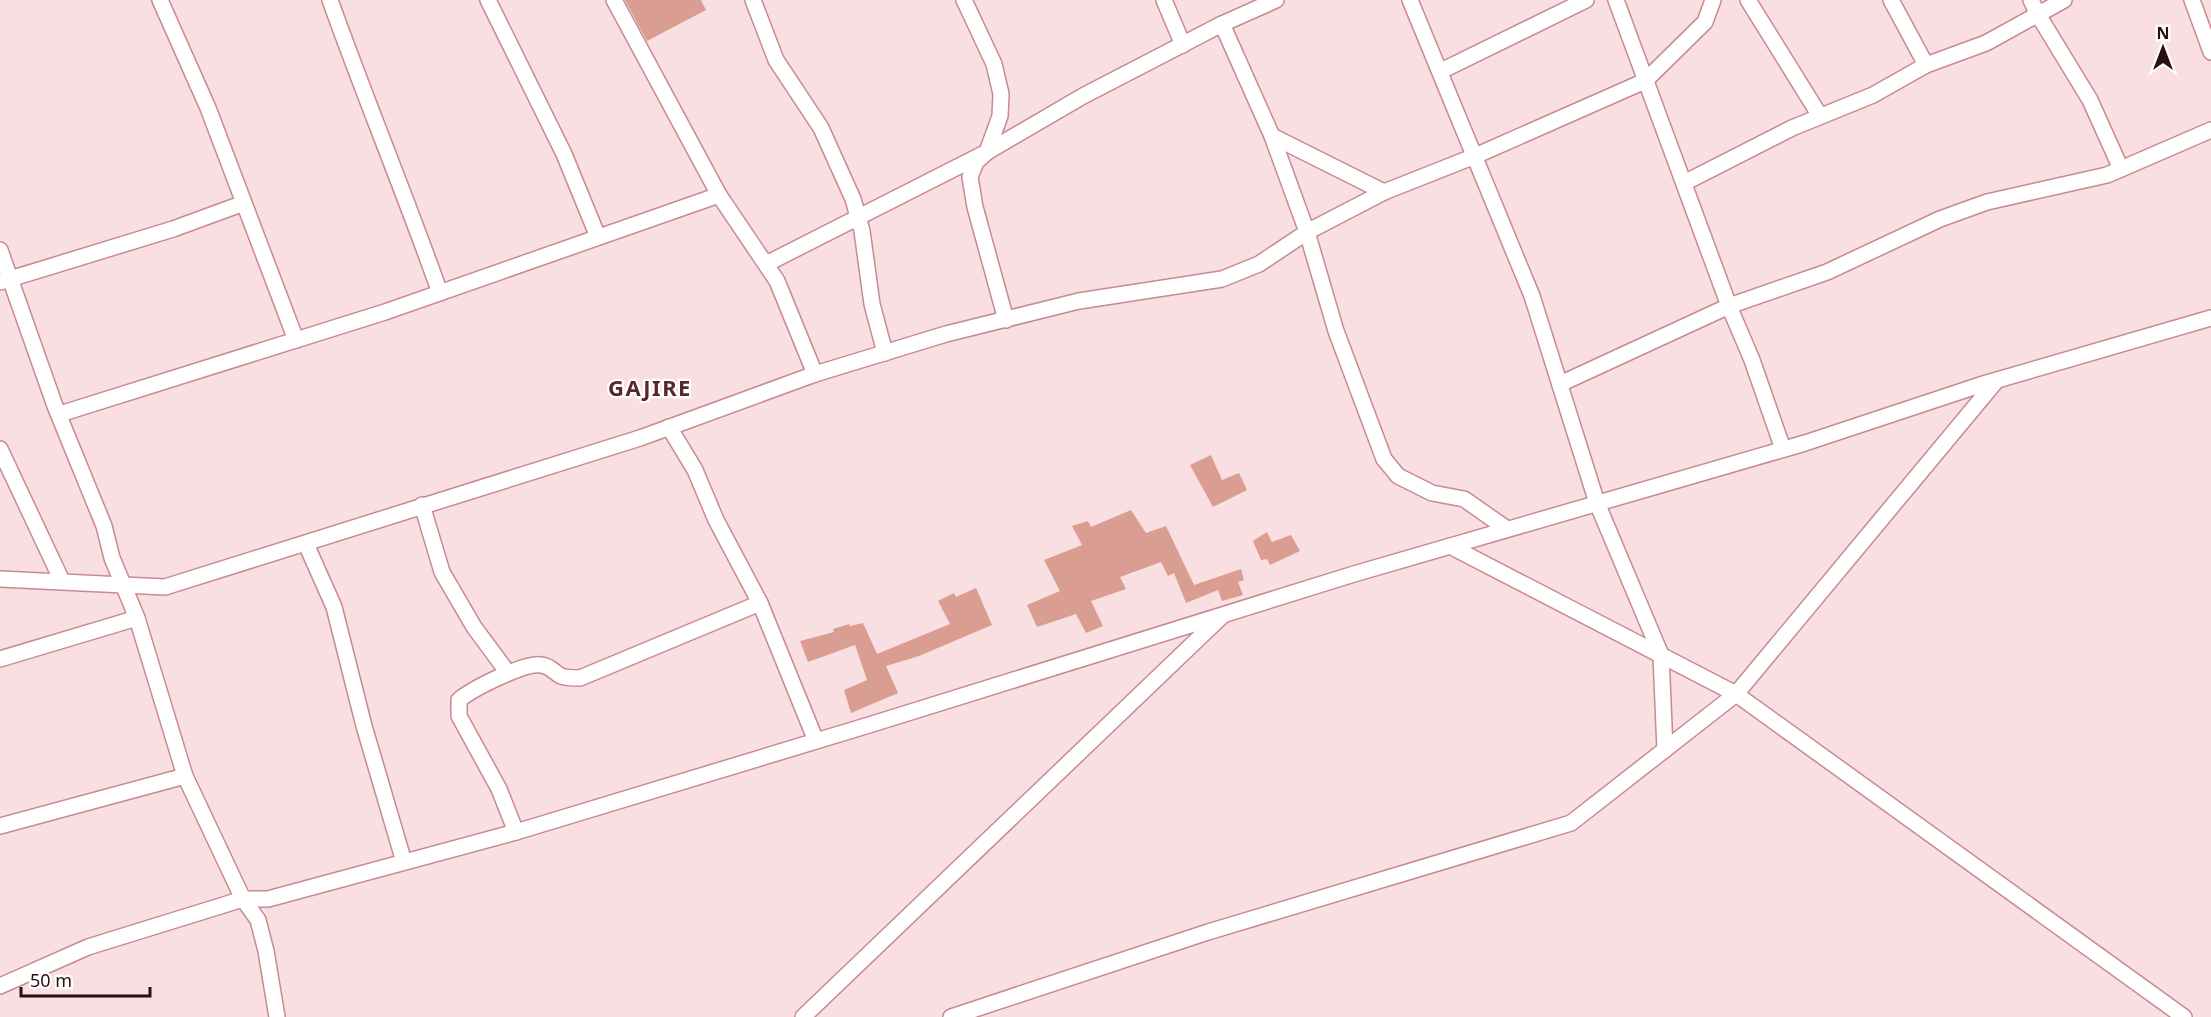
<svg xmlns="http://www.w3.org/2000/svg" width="2211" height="1017" viewBox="0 0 2211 1017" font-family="'Noto Sans',sans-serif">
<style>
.building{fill:#d99d91}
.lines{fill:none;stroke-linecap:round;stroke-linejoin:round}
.street-casing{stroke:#c78a91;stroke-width:18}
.street{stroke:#fff;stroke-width:15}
.labels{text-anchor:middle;stroke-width:4.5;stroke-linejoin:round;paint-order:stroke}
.district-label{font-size:22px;font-weight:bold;letter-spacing:1.5px;fill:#58262e;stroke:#fff}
</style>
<rect width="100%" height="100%" fill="#f9dfe1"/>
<g class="building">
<path d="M625,0H701L706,10L647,41Z"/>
<path d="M1211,455L1222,480L1239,473L1247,490L1213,507L1190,465Z"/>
<path d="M1131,510L1146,533L1166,526L1194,585L1241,569L1244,580L1238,582L1243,595L1222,601L1218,590L1186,603L1174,573L1168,576L1161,562L1120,577L1126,589L1091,601L1103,626L1086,633L1076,614L1037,627L1027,605L1060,591L1044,560L1082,545L1072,526L1088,521L1091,527Z"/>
<path d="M1267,532L1272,542L1291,535L1300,551L1270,565L1267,559L1261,560L1253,541Z"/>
<path d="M976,588L992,625L919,656L886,666L898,693L851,713L844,690L867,680L855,645L808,662L800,641L834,632L833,629L849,624L850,626L863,623L877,654L950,624L938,601L954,593L956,597Z"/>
</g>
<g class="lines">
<g class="street-casing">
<g id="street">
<path d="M160,0L208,108L296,340"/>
<path d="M330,0C365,98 405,194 440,293"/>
<path d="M488,0L564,154L598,237"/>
<path d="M614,0L719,195L777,281L815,374"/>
<path d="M753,0L776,60L821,128L853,199L862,231L872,304L885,353"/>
<path d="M964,0L994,64L1001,94L1000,116L987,152L976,162L970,177L975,207L1006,320"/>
<path d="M1164,0L1183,45"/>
<path d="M1410,0L1532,296L1597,503L1661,655L1665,750"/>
<path d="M1616,0L1729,306L1752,360L1783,449"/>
<path d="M1748,0L1820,116"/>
<path d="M1891,0L1926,65"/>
<path d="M2031,0L2037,13L2090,100L2121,169"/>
<path d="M2192,0L2211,52"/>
<path d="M1222,24L1272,136L1307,232L1336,331L1384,459L1398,476L1432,493L1464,499L1507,529"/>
<path d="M1441,71L1586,0"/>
<path d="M1272,136L1384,192"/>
<path d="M1684,183L1792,128L1873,95L1926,65L1986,43L2064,0"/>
<path d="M0,250L55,406L104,526L112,558L137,618L185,776L243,899L258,920L266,951L277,1017"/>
<path d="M766,264L987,152L1083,96L1222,24L1276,0"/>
<path d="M0,282L173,229L244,203"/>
<path d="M1560,384L1729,306L1827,272L1940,219L1987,202L2107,175L2211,130"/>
<path d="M60,414L385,312L719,195"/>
<path d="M669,427L695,470L716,520L760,603L816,741"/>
<path d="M0,449L62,581"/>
<path d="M422,505L442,572L474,627L508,673"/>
<path d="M306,544L334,607L364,726L404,862"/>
<path d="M1450,546L1736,694L2184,1017"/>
<path d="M0,579L165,587L640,438L815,374L946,334L1079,301L1222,279L1259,264L1307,232L1384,192L1475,156L1645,81L1705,22L1713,0"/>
<path d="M0,659L137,618"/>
<path d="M0,826L185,776"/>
<path d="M516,832L499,789L459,716V700C472,689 525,662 541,665C551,666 553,672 561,676C566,678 575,678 580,678L760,603"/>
<path d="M0,986L88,947L243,899H268L516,832L869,725L1354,574L1805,443L1980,385L2211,318"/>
<path d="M803,1017L1222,616"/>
<path d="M951,1017L1208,932L1571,823L1736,694L1997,380"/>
</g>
</g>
<use href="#street" class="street"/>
</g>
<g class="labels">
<g class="district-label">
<text x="650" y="396">GAJIRE</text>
</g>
</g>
<g transform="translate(2163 48)" stroke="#ffffff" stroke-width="4.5" paint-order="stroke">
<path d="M0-4.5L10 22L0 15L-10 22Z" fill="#261013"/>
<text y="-9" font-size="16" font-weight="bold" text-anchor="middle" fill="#261013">N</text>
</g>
<path d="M21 987v9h129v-9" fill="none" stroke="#261013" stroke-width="3"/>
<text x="30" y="987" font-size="18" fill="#261013" stroke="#ffffff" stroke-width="4.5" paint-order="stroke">50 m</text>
</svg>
